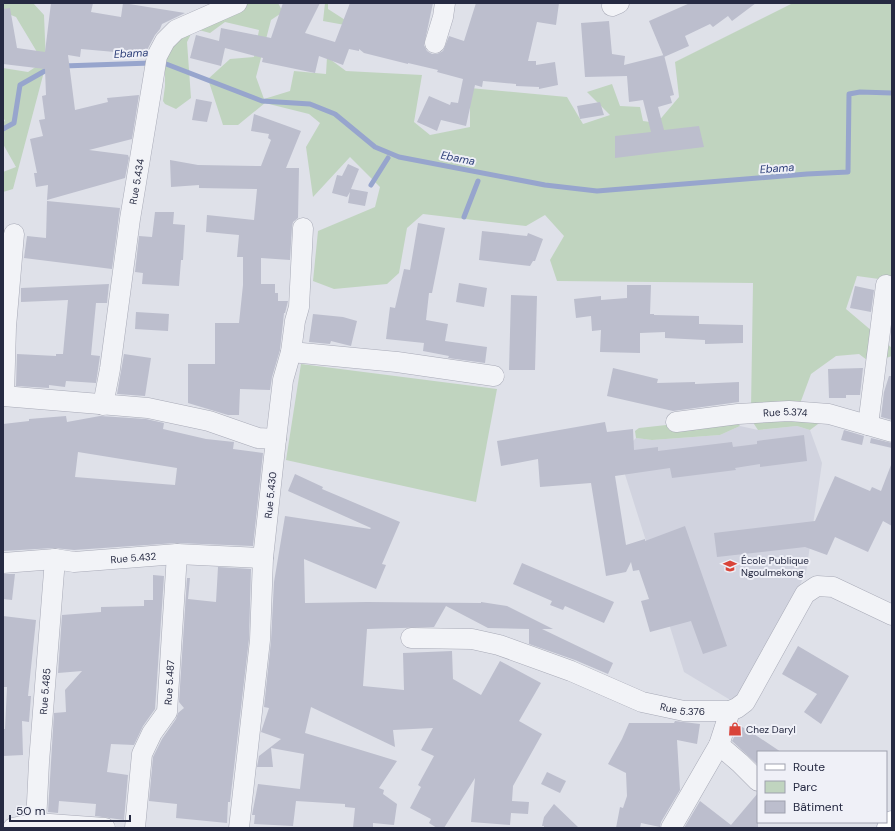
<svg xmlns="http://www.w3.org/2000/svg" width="895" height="831" viewBox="0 0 895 831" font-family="'DM Sans',sans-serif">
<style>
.built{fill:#d1d3df}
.green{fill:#c0d4bf}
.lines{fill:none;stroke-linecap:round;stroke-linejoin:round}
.stream{stroke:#97a5cd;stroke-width:5}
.building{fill:#bcbecd;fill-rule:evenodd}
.minor-casing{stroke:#a8aab7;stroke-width:21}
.major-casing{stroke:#9da2b6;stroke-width:23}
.minor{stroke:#f2f3f7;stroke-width:20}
.major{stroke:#fff;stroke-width:22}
.labels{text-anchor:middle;stroke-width:4;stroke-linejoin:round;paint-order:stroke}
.street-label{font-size:10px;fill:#262a42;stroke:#eff0f7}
.poi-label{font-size:10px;fill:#262a42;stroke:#eff0f7;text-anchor:start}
.water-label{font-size:11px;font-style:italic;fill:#2d3f79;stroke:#eff0f7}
</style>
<rect width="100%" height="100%" fill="#dfe1e9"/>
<path class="built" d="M740,426L758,430L797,426L810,430L822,463L806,573L737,704L684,672L670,627L652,560L616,446L632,442L636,438L652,440L720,435Z"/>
<g class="green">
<path d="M3,3H33L44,15L46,64L13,189L3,192V172L16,167L3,144V122L5,121L3,117V68L28,72L37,66V52L16,17L3,12Z"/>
<path d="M227,3H278L283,12L271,20L256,77L264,99L290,91L294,71L326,74L327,57L346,71L422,75L414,122L430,135L470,127V88L567,97L583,124L610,115L587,92L612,84L620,106L640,107L643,121L657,123L679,97L675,62L793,3H892V291L879,279L857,276L846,309L892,348V356L871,363L859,354L836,356L811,374L798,409H751L753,283L557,281L550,260L564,236L545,215L526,226L423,214L407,228L399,273L387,284L334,289L313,281L318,231L375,207L380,187L350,157L313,197L306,147L320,123L309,114L265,103L238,125H223L208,79L230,59L254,57L259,30L225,22L210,33L195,29L192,32L187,42L191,98L176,109L165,104L163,101L165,86V59L169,45Z"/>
<path d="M325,3H328V9L356,27L323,21Z"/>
<path d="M301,364L497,389L476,502L286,460Z"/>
<path d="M755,417L824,423L818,424L810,430L797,426L758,430L754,424Z"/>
<path d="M730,418L735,420L740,426L720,435L652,440L636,438L635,431L639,428Z"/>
</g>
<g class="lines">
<g class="stream">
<path d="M161,62L262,101L310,104L335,114L375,147L399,157L545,185L597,191L807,174L848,172L849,94L860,92L892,93"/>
<path d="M63,66L151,63"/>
<path d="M3,129L14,123L20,85L50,68"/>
<path d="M371,185L388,158"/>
<path d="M464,217L478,181"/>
</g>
</g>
<g class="building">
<path d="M51,3H93L91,12L121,17L123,3L185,13L162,24L160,29L155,35L147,50L115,52L81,49L80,57L68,55L75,110L108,102L107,98L139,95L132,139L89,150L128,155L129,158L125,178L47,200L48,185L36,187L34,173H37L30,139L43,136L39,120L45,119L42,96L46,95L45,69L3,64V9L10,8L17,48L45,52Z"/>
<path d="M283,3H320L305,33L335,42L350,3H433L424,45L427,51L432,54H437L443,51L449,36L464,41L476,3H559L556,25L537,22L528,61H536V65L555,62L558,85L539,89V87L516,86V84L483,81L482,87L475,85L466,126L441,120L437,131L417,122L429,96L450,105L451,102L458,103L463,79L437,72L438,70L408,63V64L364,53L359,49V51L349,49L343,65L319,56L315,73L262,62L263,58L225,48L221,66L190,58L196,35L219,41L221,28L271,38Z"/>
<path d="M690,3H756L732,21L728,16L713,27L710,24L685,36L689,46L664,57L649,21Z"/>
<path d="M609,21L612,54L625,56L624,65L664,55L674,95L670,96L672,103L658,107L664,130L699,126L704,147L615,158V136L651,132L643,100L629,102L627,76L585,77L581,23Z"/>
<path d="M196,99L212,102L207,122L192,120Z"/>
<path d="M600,102L604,115L580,119L577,106Z"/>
<path d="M254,114L301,131L286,168H299L298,218L293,222L292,227L290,260L261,258V284H275V293H278V301H288L285,313H284L280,350L272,377L270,390L240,389L239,415H228L188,403V364H215V323H239L243,285V257H237L239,235L206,232L207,215L254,220L257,189L199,188V185L171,187L170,160L198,165L261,166L271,140L268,138L269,134L251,131Z"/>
<path d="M348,164L359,169L351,189L368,192L365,206L348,203L350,192L347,197L332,193L337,175L342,176Z"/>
<path d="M47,201L120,208L112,269L24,258L27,236L46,238Z"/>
<path d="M155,212H174L173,224L185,225L183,260H181L179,286L142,284L143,273L135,272L139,236L152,237Z"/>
<path d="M418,223L445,228L432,293H429L426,320L448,324L445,341L487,347L485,363L448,358L449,356L423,351L424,343L386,339L390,307L395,308L404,269L410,270Z"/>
<path d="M482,231L527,236L528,233L543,239L535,261H533L530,266L479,260Z"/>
<path d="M459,283L487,288L484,307L456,302Z"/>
<path d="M109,284L107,303H96L91,355L100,356L96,383L66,381L65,387L49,385V388L16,386L17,354L56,356V354H63L68,300L21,302V288Z"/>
<path d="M627,285H651L650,314H654V315L699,316V324L743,325V343L705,344V340L665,338V332L640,333V353L600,352L601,330L592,331L591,316L576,318L574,299L601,296V300L627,298Z"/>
<path d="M855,286L874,290L871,312L850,308Z"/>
<path d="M511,295L537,296L535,370H509Z"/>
<path d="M136,312L169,314L168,331L135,329Z"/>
<path d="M313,314L343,317L357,321L351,346L331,341L330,344L309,342Z"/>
<path d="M124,354L151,358L145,396L117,394Z"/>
<path d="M613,368L658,379L657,383L695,382V384L739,382V402L673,411L607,396Z"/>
<path d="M863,368L860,395H846V398H829L828,369Z"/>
<path d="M889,376H892V420L881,417L884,392Z"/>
<path d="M66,416L67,422L100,416L146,419L164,423L163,429L206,439L234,442L233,449L263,453L253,546L176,543L74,550L54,548L3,551V424L29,421V419ZM78,452L177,468L175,485L75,477Z"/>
<path d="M605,422L607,432L633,429L634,450L658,447V451L732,442L733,447L757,444V441L804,435L807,461L760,467V464L735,468L736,470L672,478L670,468L615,476L626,545L645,539V541L685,526L727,646L703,654L691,621L650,632L641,601L649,599L639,570L633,571L631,562L626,572L606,576L591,483L540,487L538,459L501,466L497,441Z"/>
<path d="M844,430L864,436L862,445L841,440Z"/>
<path d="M871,438L892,443V448L870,443Z"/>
<path d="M891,465L892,526L883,521L868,552L835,537L827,555L805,547L717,557L714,533L815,521L835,476L870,491L872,487L881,491Z"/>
<path d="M295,474L323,487L322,489L400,522L382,564L386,565L376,589L304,559L305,603L367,602L481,603V602L507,606L553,629H542L613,663L608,674L575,660L529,644V629L488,628L446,606L434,627L367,629L363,686L404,690L403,653L452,651L453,679L481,695L500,661L541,683L519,721L542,734L513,786L512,801L529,802L528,814L511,813L510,825L471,822L475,778L444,828H437L429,823L431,819L410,808L421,787L418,785L434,756L421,750L433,728L393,730L395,747L311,707L305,733L397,761L379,788L384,790L383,794L397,804L394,825L373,823V828H353L355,808L345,807V804L296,801L293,826L254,824L255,815H252L258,784L300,789L304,754L271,748L273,767H257L259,756L281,739L261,732L269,708L264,707L271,641L274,582L285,516L370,529L371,528L288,491Z"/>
<path d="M522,563L614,602L604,623L565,606L563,610L550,605L552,601L513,584Z"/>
<path d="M218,567L251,569L249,639L230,802H228L227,823L176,818L177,804L149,801L153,757L162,739L176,719L178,713L184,708L179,702L187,578H190L188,599L216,602Z"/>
<path d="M3,574H15L12,600L3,599Z"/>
<path d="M153,575L164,576L155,709L143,726L134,745L111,744L107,772L128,775L124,820L95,816L96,804L59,801L58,813L48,812L54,713L66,712L65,690L82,671L58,673L62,615L101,612V607L144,606V600H153Z"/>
<path d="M3,616L36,620L28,696H31L29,722L22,721L23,755L3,756V729H5L7,687H3Z"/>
<path d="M798,646L849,676L821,724L804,712L817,694L782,674Z"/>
<path d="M675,721L700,724L697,744L677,740L680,790L661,822L660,827L641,823L640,828H616L620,807L623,808L627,796L626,773L608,764L622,739L629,723H674Z"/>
<path d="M740,726L748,730L781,752H758V765L732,741Z"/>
<path d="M547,772L566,781L560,793L541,784Z"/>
<path d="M758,793V828H684L700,801L731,825Z"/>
<path d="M554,804L579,828H544V826H542L544,817Z"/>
</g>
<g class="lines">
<g class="minor-casing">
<g id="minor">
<path d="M612,6L619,3"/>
<path d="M435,43L443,17L445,3"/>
<path d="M291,352L397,362L494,376"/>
<path d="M3,396L148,408L209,421L258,438L276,439L263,558L260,640L239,828"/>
<path d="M4,396L6,327L14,234"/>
<path id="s1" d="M103,405L110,369L130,219L157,56L165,41L176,30L237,3"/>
<path id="s2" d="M676,422L738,414L789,411L829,414L892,432"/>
<path d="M868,425L886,285"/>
<path d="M276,439L283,380L291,352L295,321L299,307L303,228"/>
<path id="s3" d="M3,563L55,559L74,562L177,554L263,558"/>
<path id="s4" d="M411,638L472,639L499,645L571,671L642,702L684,711H730L737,708L745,702L805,594L817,586L833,587L892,615"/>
<path d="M719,745L740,763L758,781"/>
<path id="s5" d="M36,823L39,762L55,559"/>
<path d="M13,828L36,823L105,828"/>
<path id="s6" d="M135,828L142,754L152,733L167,712L177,554"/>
<path d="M671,828L719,745L730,711"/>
</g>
</g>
<g class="major-casing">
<path id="major" d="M888,828L892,822"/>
</g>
<use href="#minor" class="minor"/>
<use href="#major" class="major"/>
</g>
<defs>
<g id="school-bare" transform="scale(1.08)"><path d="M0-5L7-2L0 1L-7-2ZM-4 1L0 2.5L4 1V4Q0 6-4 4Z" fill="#d94439" stroke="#eff0f7" stroke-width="2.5" paint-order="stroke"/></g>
<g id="shop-bare" transform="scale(1.08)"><path d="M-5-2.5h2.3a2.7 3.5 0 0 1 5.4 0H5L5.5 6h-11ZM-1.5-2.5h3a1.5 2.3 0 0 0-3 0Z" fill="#d94439" stroke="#eff0f7" stroke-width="2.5" paint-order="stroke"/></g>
</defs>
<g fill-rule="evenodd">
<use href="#school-bare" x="730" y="566"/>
<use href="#shop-bare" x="735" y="729"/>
</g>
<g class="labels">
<g class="street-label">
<text dy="4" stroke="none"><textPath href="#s1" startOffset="226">Rue 5.434</textPath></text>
<text dy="4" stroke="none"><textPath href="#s2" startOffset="110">Rue 5.374</textPath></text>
<text transform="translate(270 495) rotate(-84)" y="4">Rue 5.430</text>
<text dy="4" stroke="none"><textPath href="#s3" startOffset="131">Rue 5.432</textPath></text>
<text dy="4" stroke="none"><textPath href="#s6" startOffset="153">Rue 5.487</textPath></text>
<text dy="4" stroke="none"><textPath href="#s5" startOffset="132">Rue 5.485</textPath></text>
<text dy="4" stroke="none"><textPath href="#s4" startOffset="284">Rue 5.376</textPath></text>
</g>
<g class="poi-label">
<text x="741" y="564">École Publique<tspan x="741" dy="12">Ngoulmekong</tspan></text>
<text x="746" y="733">Chez Daryl</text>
</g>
<g class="water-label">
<text transform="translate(131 53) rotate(-3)" y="4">Ebama</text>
<text transform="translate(458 158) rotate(11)" y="4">Ebama</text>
<text transform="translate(777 168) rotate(-4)" y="4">Ebama</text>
</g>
</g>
<rect width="895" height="831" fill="none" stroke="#262a42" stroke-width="8"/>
<rect x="757" y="751" width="130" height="72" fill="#eff0f7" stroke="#9fa1af"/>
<rect x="765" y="764" width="20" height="6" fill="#ffffff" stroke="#9fa1af"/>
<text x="793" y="771" font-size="12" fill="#262a42">Route</text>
<rect x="765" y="781" width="20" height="12" fill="#c0d4bf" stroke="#9fa1af"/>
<text x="793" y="791" font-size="12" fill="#262a42">Parc</text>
<rect x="765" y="801" width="20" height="12" fill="#bcbecd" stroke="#9fa1af"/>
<text x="793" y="811" font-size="12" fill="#262a42">Bâtiment</text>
<path d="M10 815v6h120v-6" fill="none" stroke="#262a42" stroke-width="2"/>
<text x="16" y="815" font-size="12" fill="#262a42" stroke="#eff0f7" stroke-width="3" paint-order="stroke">50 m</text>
</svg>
